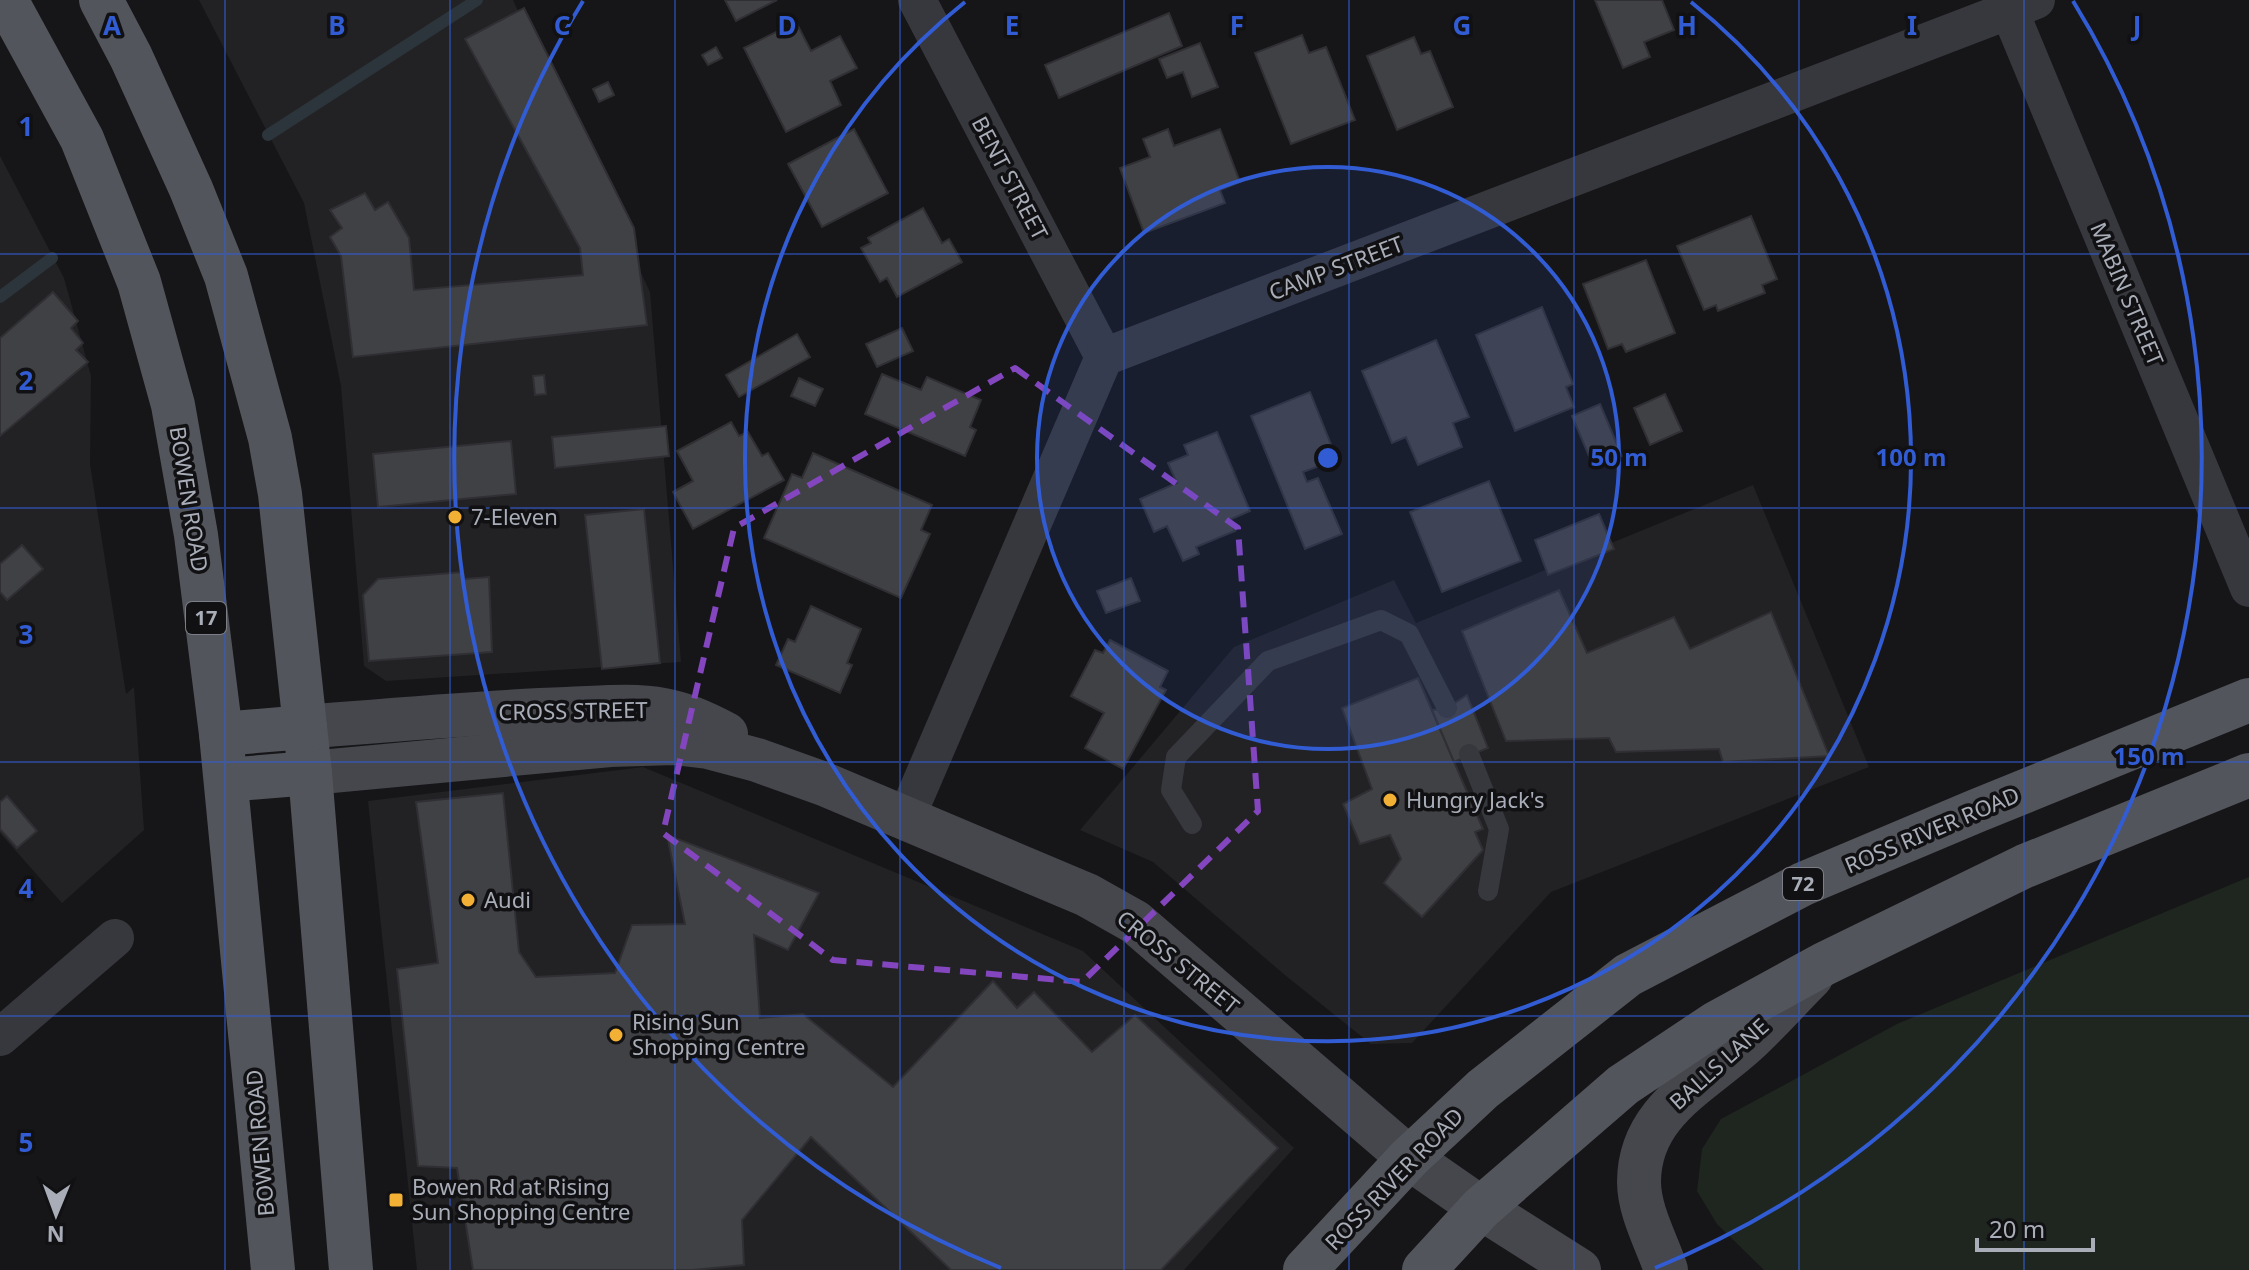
<svg xmlns="http://www.w3.org/2000/svg" width="2249" height="1270" viewBox="0 0 2249 1270" font-family="'Noto Sans',sans-serif">
<style>
.built{fill:#222225}
.green{fill:#1e261f}
.lines{fill:none;stroke-linecap:round;stroke-linejoin:round}
.stream{stroke:#2c353c;stroke-width:12}
.building{fill:#404145;stroke:#303034;stroke-width:2}
.lane{stroke:#37383d;stroke-width:20}
.street{stroke:#37383d;stroke-width:38}
.secondary{stroke:#45474d;stroke-width:44}
.primary{stroke:#53555c;stroke-width:44}
.marked{fill:none;stroke:#8446be;stroke-width:6;stroke-dasharray:16 10;stroke-linejoin:round}
.grid{fill:none;stroke:#325cd3;stroke-width:2;stroke-opacity:0.55}
.ring{fill:none;stroke:#325cd3;stroke-width:4}
.poi-dot{fill:#f2b134;stroke:#111113;stroke-width:3}
.labels{text-anchor:middle;stroke-width:7;stroke-linejoin:round;paint-order:stroke}
.shield{fill:#111113;stroke:#7b7e86;stroke-width:2}
.shield-label{font-size:20px;font-weight:bold;fill:#a8adb8}
.street-label{font-size:22px;fill:#a8adb8;stroke:#111113}
.poi-label{font-size:22px;fill:#a8adb8;stroke:#111113;text-anchor:start}
.grid-label{font-size:26px;text-anchor:middle;font-weight:bold;fill:#325cd3;stroke:#111113;stroke-width:7;stroke-linejoin:round;paint-order:stroke}
.centre{fill:#325cd3;stroke:#111113;stroke-width:4}
.ring-label{font-size:24px;text-anchor:middle;font-weight:bold;fill:#325cd3;stroke:#111113;stroke-width:7;stroke-linejoin:round;paint-order:stroke}
</style>
<rect width="100%" height="100%" fill="#161618"/>
<g class="built">
<path d="M199,0H513L650,292L681,662L386,681L364,666L341,386L304,203Z"/>
<path d="M0,156L64,278L91,376L90,464L126,694L134,687L144,830L62,903L0,833Z"/>
<path d="M1753,485L1869,767L1551,892L1412,1043L1371,1044L1286,976L1153,862L1080,830L1234,647L1394,580L1416,623Z"/>
<path d="M643,767L1083,951L1294,1148L1184,1270H417L368,801Z"/>
</g>
<path class="green" d="M2249,877V1270H1764L1717,1224L1697,1191L1702,1149L1721,1119L1897,1024Z"/>
<g class="lines">
<g class="stream">
<path d="M268,135L477,0"/>
<path d="M0,297L52,258"/>
</g>
</g>
<g class="building">
<path d="M725,0H777L736,21Z"/>
<path d="M1595,0H1662L1674,30L1644,42L1650,57L1623,68Z"/>
<path d="M524,8L634,228L647,325L353,357L341,256L330,237L342,228L330,210L365,193L375,210L388,202L409,238L414,290L583,275L580,248L465,39Z"/>
<path d="M1169,13L1182,46L1059,98L1045,65Z"/>
<path d="M796,22L811,51L840,36L857,68L830,81L841,105L786,132L744,48Z"/>
<path d="M1302,35L1309,53L1326,47L1355,120L1291,144L1255,53Z"/>
<path d="M1414,37L1421,54L1430,51L1453,107L1397,130L1367,56Z"/>
<path d="M1200,43L1218,87L1192,97L1183,72L1167,78L1159,59Z"/>
<path d="M716,47L722,58L708,65L702,55Z"/>
<path d="M608,82L614,95L599,102L593,89Z"/>
<path d="M854,129L888,193L822,227L788,164Z"/>
<path d="M1168,129L1174,146L1220,129L1240,182L1220,190L1225,203L1144,233L1120,168L1150,157L1143,139Z"/>
<path d="M923,208L942,243L949,239L962,262L897,297L887,278L880,282L861,248L871,243L868,238Z"/>
<path d="M1751,216L1777,279L1762,285L1765,293L1718,311L1716,305L1704,310L1677,246Z"/>
<path d="M1646,260L1675,333L1626,352L1622,344L1608,349L1583,284Z"/>
<path d="M53,292L78,321L71,328L83,343L76,350L88,362L0,436V338Z"/>
<path d="M1542,307L1573,384L1566,387L1574,407L1515,431L1476,335Z"/>
<path d="M902,328L913,351L877,367L866,344Z"/>
<path d="M797,334L810,357L739,397L726,375Z"/>
<path d="M1436,340L1469,417L1453,423L1462,447L1418,465L1406,437L1392,443L1362,371Z"/>
<path d="M882,374L921,390L927,377L981,400L970,427L976,430L965,456L865,414Z"/>
<path d="M544,375L546,394L535,395L533,376Z"/>
<path d="M799,378L823,389L815,406L791,396Z"/>
<path d="M1310,392L1334,452L1319,458L1322,465L1303,472L1307,482L1318,478L1342,534L1305,549L1251,416Z"/>
<path d="M1665,394L1682,431L1650,445L1634,408Z"/>
<path d="M1600,404L1622,456L1594,468L1572,416Z"/>
<path d="M731,422L739,436L748,432L762,456L768,453L784,480L693,529L673,492L693,481L677,451Z"/>
<path d="M666,426L669,456L555,468L552,437Z"/>
<path d="M1217,432L1250,511L1229,520L1235,531L1196,547L1199,554L1183,561L1167,526L1154,532L1140,499L1177,483L1168,463L1188,455L1184,445Z"/>
<path d="M511,441L516,494L378,507L373,454Z"/>
<path d="M813,453L932,505L921,530L930,534L901,598L764,538L792,474L802,478Z"/>
<path d="M1489,481L1521,561L1442,592L1410,512Z"/>
<path d="M644,509L660,663L602,669L585,515Z"/>
<path d="M1599,514L1614,549L1548,575L1535,540Z"/>
<path d="M22,545L43,569L7,600L0,592V564Z"/>
<path d="M463,572L464,579L489,577L492,652L369,661L363,595L378,579Z"/>
<path d="M1131,578L1140,601L1106,613L1097,591Z"/>
<path d="M1559,590L1587,653L1674,617L1690,649L1771,612L1829,756L1723,762L1719,749L1616,752L1609,738L1506,741L1462,631Z"/>
<path d="M811,606L861,629L847,663L852,665L840,693L776,665L788,639L795,642Z"/>
<path d="M1110,640L1168,671L1160,687L1166,690L1123,769L1085,748L1104,713L1071,696L1095,650L1103,653Z"/>
<path d="M1418,678L1483,829L1475,832L1483,850L1422,917L1384,883L1401,859L1390,835L1360,844L1343,804L1372,789L1342,708Z"/>
<path d="M1467,695L1488,748L1454,762L1432,710L1447,708Z"/>
<path d="M503,793L519,952L536,977L615,973L632,925L685,924L667,835L819,893L788,950L754,935L760,1018L803,1014L893,1087L993,981L1017,1008L1034,992L1092,1052L1135,1015L1278,1148L1161,1270H951L811,1137L742,1220L744,1265L693,1270H473L457,1168L418,1166L397,969L438,963L416,802Z"/>
<path d="M7,796L37,831L17,848L0,829V802Z"/>
</g>
<g class="lines">
<g class="lane">
<path d="M1469,754L1499,829L1488,891"/>
<path d="M1192,824L1171,790L1176,757L1268,661L1381,620L1409,634L1447,708"/>
</g>
<g class="street">
<path d="M917,0L1104,357"/>
<path d="M2005,0L2249,588"/>
<path d="M906,818L1104,357L2036,0"/>
<path d="M0,1037L115,938"/>
</g>
<g class="secondary">
<path d="M305,727C392,720 479,712 566,709C598,708 632,704 664,710C686,714 706,723 726,734"/>
<path d="M310,773L610,745L674,743L708,747L757,760L824,784L1087,895L1135,922L1409,1158L1481,1208L1579,1270"/>
<path d="M1666,1270C1657,1243 1639,1211 1639,1182C1639,1112 1701,1084 1746,1043C1769,1022 1789,999 1811,977"/>
</g>
<g class="primary">
<path d="M6,0L82,139L139,282L173,405L196,535L221,734L273,1270"/>
<path d="M101,0L131,57L191,189L226,276L270,438L280,494L310,773L351,1270"/>
<path d="M221,734L305,727"/>
<path d="M226,780L310,773"/>
<path d="M1305,1270L1409,1158L1483,1089L1628,975L1803,884L1976,811L2249,700"/>
<path d="M1424,1270L1481,1208L1623,1085L1716,1023L1824,964L2025,866L2249,775"/>
</g>
</g>
<path class="marked" d="M1015,368L1238,528L1258,811L1082,982L833,960L663,833L734,528Z"/>
<path class="grid" d="M225,0V1270M450,0V1270M675,0V1270M900,0V1270M1124,0V1270M1349,0V1270M1574,0V1270M1799,0V1270M2024,0V1270M0,254H2249M0,508H2249M0,762H2249M0,1016H2249"/>
<circle cx="1328" cy="458" r="291" fill="#325cd3" fill-opacity=".12"/>
<g class="ring">
<circle cx="1328" cy="458" r="291"/>
<path d="M1691 2A583 583 0 1 1 965 2"/>
<path d="M1001 1268A874 874 0 0 1 583 1M2073 1A874 874 0 0 1 1655 1268"/>
</g>
<g class="poi-dot">
<circle cx="455" cy="517" r="8"/>
<circle cx="1390" cy="800" r="8"/>
<circle cx="468" cy="900" r="8"/>
<circle cx="616" cy="1035" r="8"/>
<rect x="388" y="1192" width="16" height="16" rx="4"/>
</g>
<g class="labels">
<g class="shield">
<rect x="186" y="602" width="40" height="32" rx="6"/>
<rect x="1783" y="868" width="40" height="32" rx="6"/>
</g>
<g class="shield-label">
<text x="206" y="625">17</text>
<text x="1803" y="891">72</text>
</g>
<g class="street-label">
<text transform="translate(1010 178) rotate(62)" y="8">BENT STREET</text>
<text transform="translate(1336 268) rotate(-21)" y="8">CAMP STREET</text>
<text transform="translate(2127 294) rotate(67)" y="8">MABIN STREET</text>
<text transform="translate(189 499) rotate(81)" y="8">BOWEN ROAD</text>
<text transform="translate(573 711) rotate(-1)" y="8">CROSS STREET</text>
<text transform="translate(1932 830) rotate(-23)" y="8">ROSS RIVER ROAD</text>
<text transform="translate(1178 962) rotate(39)" y="8">CROSS STREET</text>
<text transform="translate(1719 1064) rotate(-42)" y="8">BALLS LANE</text>
<text transform="translate(260 1143) rotate(-95)" y="8">BOWEN ROAD</text>
<text transform="translate(1394 1179) rotate(-46)" y="8">ROSS RIVER ROAD</text>
</g>
<g class="poi-label">
<text x="471" y="525">7-Eleven</text>
<text x="1406" y="808">Hungry Jack's</text>
<text x="484" y="908">Audi</text>
<text x="632" y="1030">Rising Sun<tspan x="632" dy="25">Shopping Centre</tspan></text>
<text x="412" y="1195">Bowen Rd at Rising<tspan x="412" dy="25">Sun Shopping Centre</tspan></text>
</g>
</g>
<g class="grid-label">
<text x="112" y="35">A</text>
<text x="337" y="35">B</text>
<text x="562" y="35">C</text>
<text x="787" y="35">D</text>
<text x="1012" y="35">E</text>
<text x="1237" y="35">F</text>
<text x="1462" y="35">G</text>
<text x="1687" y="35">H</text>
<text x="1912" y="35">I</text>
<text x="2137" y="35">J</text>
<text x="26" y="136">1</text>
<text x="26" y="390">2</text>
<text x="26" y="644">3</text>
<text x="26" y="898">4</text>
<text x="26" y="1152">5</text>
</g>
<circle cx="1328" cy="458" r="12" class="centre"/>
<g class="ring-label">
<text x="1619" y="466">50 m</text>
<text x="1911" y="466">100 m</text>
<text x="2149" y="765">150 m</text>
</g>
<g transform="translate(56 1214) rotate(181)" stroke="#111113" stroke-width="6" paint-order="stroke">
<path d="M0-6L14 30L0 20L-14 30Z" fill="#a8adb8"/>
<text y="-12" font-size="22" font-weight="bold" text-anchor="middle" fill="#a8adb8">N</text>
</g>
<path d="M1977 1238v12h116v-12" fill="none" stroke="#a8adb8" stroke-width="4"/>
<text x="1989" y="1238" font-size="24" fill="#a8adb8" stroke="#111113" stroke-width="6" paint-order="stroke">20 m</text>
</svg>
